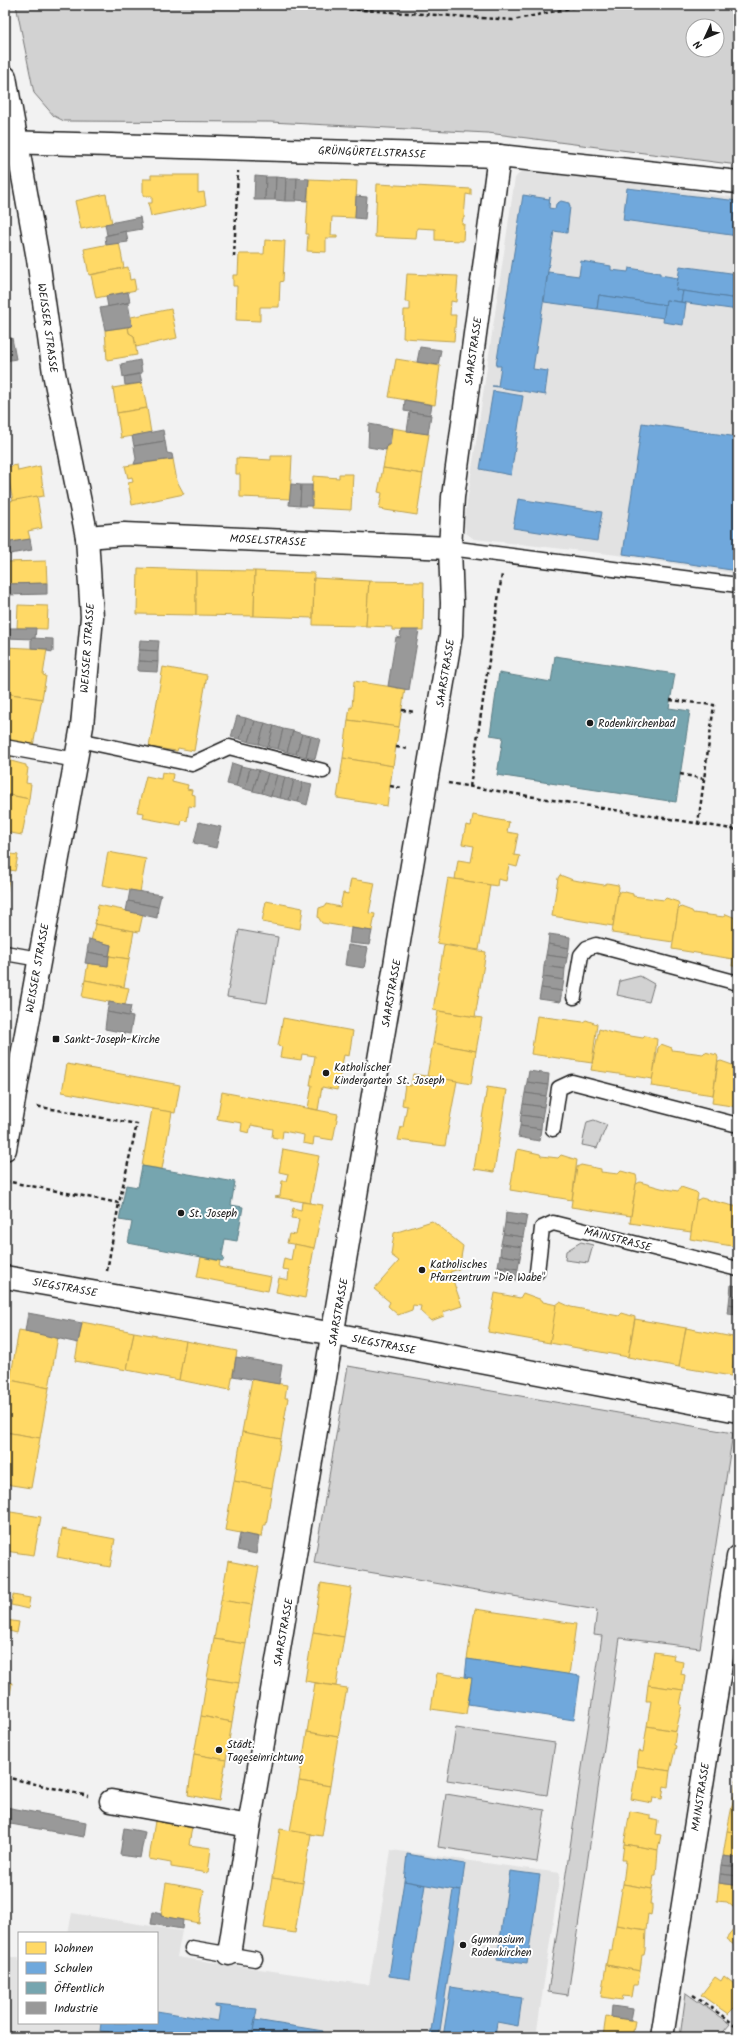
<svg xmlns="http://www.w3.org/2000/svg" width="743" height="2042" viewBox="0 0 743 2042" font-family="Kalam,sans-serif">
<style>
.built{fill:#e2e2e2}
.green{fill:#d2d2d2;stroke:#777;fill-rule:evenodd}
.homes{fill:#ffd966;stroke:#bba050}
.schools{fill:#6fa8dc;stroke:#567ea2}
.public{fill:#76a5af;stroke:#5b7c83}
.industry{fill:#999;stroke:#747474}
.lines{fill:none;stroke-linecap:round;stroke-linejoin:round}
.service-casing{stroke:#1c1c1c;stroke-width:17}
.minor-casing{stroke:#1c1c1c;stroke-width:25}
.tertiary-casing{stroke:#1c1c1c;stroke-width:25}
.path{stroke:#1c1c1c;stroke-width:2.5;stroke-dasharray:4 3;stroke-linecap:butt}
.service{stroke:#fff;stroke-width:14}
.minor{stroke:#fff;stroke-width:22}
.tertiary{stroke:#fff;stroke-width:22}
.poi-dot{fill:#1c1c1c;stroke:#fff;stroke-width:1.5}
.labels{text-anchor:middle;stroke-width:4;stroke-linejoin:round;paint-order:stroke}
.street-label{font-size:11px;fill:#1c1c1c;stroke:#fff}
.poi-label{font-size:11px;fill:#1c1c1c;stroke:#fff;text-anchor:start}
</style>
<rect width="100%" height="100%" fill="#f2f2f2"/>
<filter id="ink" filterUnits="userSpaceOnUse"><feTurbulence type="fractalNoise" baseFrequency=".025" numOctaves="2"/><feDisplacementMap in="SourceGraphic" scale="8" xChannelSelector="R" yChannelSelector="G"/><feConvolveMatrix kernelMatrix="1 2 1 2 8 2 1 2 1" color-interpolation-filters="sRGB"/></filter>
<g filter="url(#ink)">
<g class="built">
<path d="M525,167L738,198V574L618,555L474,539L466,533L464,523L515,178Z"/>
<path d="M391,1850L560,1873L536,2037H5V1956L19,1958V2023H157V1933H68L72,1913L182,1931L177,1957L369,1985Z"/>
</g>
<g class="green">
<path d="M16,5H738V165L488,133L270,122L64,121L54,116L34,93ZM693,26H717V50H693Z"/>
<path d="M239,930L278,937L267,1003L227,997Z"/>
<path d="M640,976L654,984L649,1002L617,995L620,981Z"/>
<path d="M594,1120L607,1125L597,1148L582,1145L587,1122Z"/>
<path d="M581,1242L593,1245L588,1263L565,1260L566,1251Z"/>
<path d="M348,1366L733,1433L700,1648L620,1638L568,1995L548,1992L602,1636L594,1635L597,1610L314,1563Z"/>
<path d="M456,1728L555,1743L547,1795L447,1780Z"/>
<path d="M446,1794L545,1810L537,1862L438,1847Z"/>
<path d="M686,1993L730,2024L719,2037H680Z"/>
</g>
<g class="homes">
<path d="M151,175H198V193L204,192L206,205L151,216L148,203H152V196H143V179H151Z"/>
<path d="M309,179L357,181L355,218L332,217L331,235H337V238H326V252L307,251L308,234H306Z"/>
<path d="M377,184L471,189V195L466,194L464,218H463L462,224H464L463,241L435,240V229L417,228L416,239L375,237Z"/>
<path d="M106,194L112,223L81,229L75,201Z"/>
<path d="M265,240L285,241L283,281L280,282L279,307H260V321L236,320L237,286H233V275H238L239,254H264Z"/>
<path d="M119,242L124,268L89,275L84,249Z"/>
<path d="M128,267L130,280L134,279L136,290L96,298L91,275Z"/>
<path d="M407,274L458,276L456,302L451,301L450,315H456L454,341L403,338L404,310H410V302H405Z"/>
<path d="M171,309L177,338L136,347L134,336L129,333L128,327L132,326L131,317Z"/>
<path d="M128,327L129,333L134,336L137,355L107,360L105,330Z"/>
<path d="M396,359L440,366L435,405L389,397Z"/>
<path d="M142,383L147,408L117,413L113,388Z"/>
<path d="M5,392H7L9,402L6,403L7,412H5Z"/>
<path d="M147,408L151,433L121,438L117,413Z"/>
<path d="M392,428L429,434L423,474L383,468L387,445H390Z"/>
<path d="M271,456H292L290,499L240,497V474H236V458L271,460Z"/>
<path d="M173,459L177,481L184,494L132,505L128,483L133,482L132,477L128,478L125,466Z"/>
<path d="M17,465L18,471L40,466L44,496L13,501L6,467Z"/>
<path d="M383,468L423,474L417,515L379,509L382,493L378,492Z"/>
<path d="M339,474H353L351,510L311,508L313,476L339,478Z"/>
<path d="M37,496L42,528L28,531L30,539L5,543V502Z"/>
<path d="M46,561L47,583L5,584V562Z"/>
<path d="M138,568L196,570V615L137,614Z"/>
<path d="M196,570L255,571L254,616L196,615Z"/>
<path d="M255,571L314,573L313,618L254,616Z"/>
<path d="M314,578L369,581L366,626L313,625Z"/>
<path d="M369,581L424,582L423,631L392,630V627L366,626Z"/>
<path d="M18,605L48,606L47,629L17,628Z"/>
<path d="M5,647L47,649L43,675L46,676L42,699L5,693Z"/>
<path d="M163,667L207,675L194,751L178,748L177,751L149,747Z"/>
<path d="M354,681L405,689L399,727L348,720L350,707L352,708Z"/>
<path d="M5,693L42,699L33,746L5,741Z"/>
<path d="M348,720L399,727L393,766L343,758Z"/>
<path d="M5,752L11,753V761L26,765V767L28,768L26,783L31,784L29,799L5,794Z"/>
<path d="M343,758L393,766L387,806L337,798Z"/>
<path d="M162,772L173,774L172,781L188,785L187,789L192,790L191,794L195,795V807L189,806L187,821L182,820L181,825L143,818L144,813L137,812L146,776L161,779Z"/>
<path d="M5,794L29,799L22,835L5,832Z"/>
<path d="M473,815L509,822L507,832L518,834L514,855L520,856L517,867L509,865L506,881L498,879L497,886L455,879L458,860L471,862L474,846L462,844L466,825L471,826Z"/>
<path d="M108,852L146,859L140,892L102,885Z"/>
<path d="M5,853L18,855L15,871L10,870L8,884L5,883Z"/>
<path d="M560,875L573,880L604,885L607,883L618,885L619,887L613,926L552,916L558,878Z"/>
<path d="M448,878L490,885L479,950L437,943Z"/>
<path d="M351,879L375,883L369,913L375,914L372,931L322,923L318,917L319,908L325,906L326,904L340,907L343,893L348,894Z"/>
<path d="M5,883L8,884L5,901Z"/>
<path d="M621,891L633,894V896L664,900L666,898L678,902L679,904L673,942L612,933L618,893Z"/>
<path d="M266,901L303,908L300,929L262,922Z"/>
<path d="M98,905L143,914L139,932L95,924Z"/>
<path d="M681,907L692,911L693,913L724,917L726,914L738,919L733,959L672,949L678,910Z"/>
<path d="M95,924L134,931L129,959L109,956L111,945L91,941Z"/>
<path d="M738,926V966H732Z"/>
<path d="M444,945L486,952L475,1017L433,1010Z"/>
<path d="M109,956L129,959L124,987L85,980L88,963L108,966Z"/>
<path d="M85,980L129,988L125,1005L82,997Z"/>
<path d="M438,1011L482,1018L476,1051L433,1043Z"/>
<path d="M537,1016L583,1022L586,1020L597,1024L592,1063L531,1054Z"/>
<path d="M283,1018L353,1031L349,1056L344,1055L337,1090L322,1087L318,1110L308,1108L312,1085H310L315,1056L302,1054L301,1060L280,1057L282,1047L278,1046Z"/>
<path d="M599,1029L612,1033L643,1038L645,1036L657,1039L653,1079L591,1070Z"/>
<path d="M433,1043L476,1051L471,1084L427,1076Z"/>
<path d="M661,1044L672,1048V1050L703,1054L705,1052L717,1055L718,1058L713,1095L651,1086L658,1048Z"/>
<path d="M721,1061L738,1067V1107L712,1103L718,1062Z"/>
<path d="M67,1064L180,1085L175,1113L62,1092Z"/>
<path d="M413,1074L457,1081L445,1146L398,1140L401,1127H403L407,1106L402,1105L405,1085L411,1086Z"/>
<path d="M487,1087L507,1090L494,1172L474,1169Z"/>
<path d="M222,1092L338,1114L333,1140L314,1137L313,1145L303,1143L304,1135L283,1131L282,1139L272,1137L273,1129L251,1125L249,1133L241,1131L242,1123L217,1119Z"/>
<path d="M152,1109L172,1112L162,1169L142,1166Z"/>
<path d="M283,1149L319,1156L310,1203L275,1197L280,1196L282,1181H286L288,1174L279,1172Z"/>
<path d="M518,1149L540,1154L541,1156L558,1158L561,1155L577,1160L572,1200L510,1190L516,1152Z"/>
<path d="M581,1165L601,1169V1172L618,1174L621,1171L636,1175L637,1179L631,1216L571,1207L577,1167Z"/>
<path d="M640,1182L661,1188L678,1191L681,1187L696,1192L698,1194L691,1232L630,1223L636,1184Z"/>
<path d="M701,1198L738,1207V1247L690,1239L696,1201Z"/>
<path d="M302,1202L323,1205L314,1248L287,1243L289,1234L296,1235L299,1219L291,1218L293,1208L301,1210Z"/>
<path d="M432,1221L463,1246L459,1269L450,1272L462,1306L443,1312L444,1316L431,1321L420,1311L421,1306L413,1305L412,1310L398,1315L388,1306L390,1302L374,1289L399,1261L391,1255L394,1233Z"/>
<path d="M294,1244L314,1248L305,1298L276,1292L279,1278L288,1280L289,1270L282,1269L284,1258L291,1260Z"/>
<path d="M201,1257L220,1261L219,1267L271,1277L268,1291L197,1277Z"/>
<path d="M495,1293L520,1298L523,1293L542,1300L543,1302L557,1305L550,1343L488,1332Z"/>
<path d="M560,1302L571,1307L619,1316L622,1313L635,1317L628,1357L550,1343L556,1305Z"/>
<path d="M635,1319L686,1328L679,1367L628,1357Z"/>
<path d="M82,1322L134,1332L127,1370L75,1361Z"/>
<path d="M686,1328L738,1338L731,1376L679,1367Z"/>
<path d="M19,1330L58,1337L49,1388L10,1380Z"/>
<path d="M134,1332L186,1341L179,1380L127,1370Z"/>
<path d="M186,1341L237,1351L230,1390L179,1380Z"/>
<path d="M252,1379L287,1385L285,1398H288L281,1439L242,1432Z"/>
<path d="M10,1380L49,1388L40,1438L5,1432V1406Z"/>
<path d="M5,1432L40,1438L31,1488L5,1484Z"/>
<path d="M242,1432L281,1439L272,1488L234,1481Z"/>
<path d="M234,1481L272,1488L266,1525H263L261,1537L225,1530Z"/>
<path d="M5,1511L41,1517L34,1555L5,1551Z"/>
<path d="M62,1529L115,1539L110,1567L57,1557Z"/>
<path d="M228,1561L259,1567L252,1605L221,1600Z"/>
<path d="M321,1583L352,1588L344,1637L313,1632Z"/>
<path d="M13,1595L30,1598L28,1609L11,1605Z"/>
<path d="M221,1600L252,1605L246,1644L214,1639Z"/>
<path d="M475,1609L576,1624L569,1675L467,1659Z"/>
<path d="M6,1620L19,1622L17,1633L5,1630Z"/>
<path d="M313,1632L344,1637L336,1686L305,1681Z"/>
<path d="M214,1639L246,1644L239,1683L207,1678Z"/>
<path d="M654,1652L674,1655L673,1660L683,1662L681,1674L685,1675L683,1690L648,1685Z"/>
<path d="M437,1673L472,1678L466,1714L431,1709Z"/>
<path d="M207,1678L239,1683L232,1722L201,1716Z"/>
<path d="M5,1682L12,1683L10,1694L5,1693Z"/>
<path d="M315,1683L347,1688L338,1737L307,1732Z"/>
<path d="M648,1685L683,1690L680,1705H682L676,1731L647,1726L651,1701H646Z"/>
<path d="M201,1716L232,1722L226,1760L194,1754Z"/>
<path d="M647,1726L676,1731L674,1745L676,1746L670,1771L637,1766L639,1751L643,1752Z"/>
<path d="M307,1732L338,1737L330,1786L299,1781Z"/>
<path d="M194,1754L226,1760L219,1801L188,1795Z"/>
<path d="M637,1766L670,1771L668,1787L664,1786L662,1799L653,1798L652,1803L631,1799Z"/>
<path d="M738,1769V1797H734Z"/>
<path d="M299,1781L330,1786L322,1836L290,1831Z"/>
<path d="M734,1796L738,1797V1833L727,1831Z"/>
<path d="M630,1811L650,1815V1819L658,1821L656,1834L661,1835L658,1850L624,1844Z"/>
<path d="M155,1821L192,1827L189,1845L211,1848L208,1873L171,1867V1863L149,1859Z"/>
<path d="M280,1829L311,1834L303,1883L272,1878Z"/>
<path d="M727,1831L738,1833V1858L723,1856Z"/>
<path d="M624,1844L658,1850L656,1875H654L652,1889L623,1884L626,1860H622Z"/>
<path d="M272,1878L303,1883L295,1933L264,1928Z"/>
<path d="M166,1883L204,1890L199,1923L161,1916Z"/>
<path d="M719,1883L734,1885L738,1888V1911L727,1902L717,1901Z"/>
<path d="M623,1884L652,1889L650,1904H652V1909L651,1915L648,1914L646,1930L616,1925Z"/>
<path d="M738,1924V1948L726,1939Z"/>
<path d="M616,1925L646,1930L645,1950L644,1955H642L640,1971L606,1965L609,1950H612Z"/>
<path d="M606,1965L640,1971L638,1985H633L631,1997L623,1996L622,2000L601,1997Z"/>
<path d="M724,1976L738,1987V2011L734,2008L728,2014L701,1995L715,1977L721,1981Z"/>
<path d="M606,2016L635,2021L632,2037H603Z"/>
</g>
<g class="schools">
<path d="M627,188L738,201V236L623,220Z"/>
<path d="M523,195L549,199L550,197L549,208L555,209L556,204L561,201L569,203L570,207L567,233L554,231L533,369L548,371L545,393L546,395L492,386H498L501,366H496Z"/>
<path d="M581,261L611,266V270L628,272L629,268L660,273V275L678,278L676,290L683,291L681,302L666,300V305L599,295L597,309L544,302L548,272L579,276Z"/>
<path d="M680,266L738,274V299L676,290Z"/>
<path d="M683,291L738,299V310L681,302Z"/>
<path d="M599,295L666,305L664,318L597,309Z"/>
<path d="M666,300L686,303L683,325L663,322Z"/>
<path d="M493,391L523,396L511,475L480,469Z"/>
<path d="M642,423L738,437V571L623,554Z"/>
<path d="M518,499L602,512L597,541L513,528Z"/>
<path d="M467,1659L580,1676L574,1720L468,1704L472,1678L465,1677Z"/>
<path d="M407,1854L465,1864L461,1891L404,1881Z"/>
<path d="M510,1871L540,1875L527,1964L497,1960Z"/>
<path d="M404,1881L425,1885L410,1979L389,1976Z"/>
<path d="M453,1890L461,1891L439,2037H430Z"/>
<path d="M451,1987L522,1998L518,2026L497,2022L495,2037H443Z"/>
<path d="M215,2005L257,2009L252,2037H108L109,2032L100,2031L101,2023H157V2011L218,2021L220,2008L215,2007Z"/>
<path d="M255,2020L323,2031L322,2036L329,2037H252Z"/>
</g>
<g class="public">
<path d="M555,656L675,674L669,708L690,711L676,802L497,775L503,737L490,735L499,673L551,682Z"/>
<path d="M142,1166L235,1182L231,1205L243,1207L237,1241L225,1239L222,1256L224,1257L223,1261L128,1243L132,1222L119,1220L126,1185L138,1187Z"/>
</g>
<g class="industry">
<path d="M255,176L266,177L265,200H254Z"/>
<path d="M266,177H276L275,200H265Z"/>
<path d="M276,177L286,178L285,201L275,200Z"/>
<path d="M286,178H297L296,201H285Z"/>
<path d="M297,178L309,179L307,201L296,200Z"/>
<path d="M356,196L367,197L365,219L355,218Z"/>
<path d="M140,217L142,229L107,235L105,224Z"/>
<path d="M126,231L128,242L106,245L105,236Z"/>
<path d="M128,292L130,302L108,307L106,296Z"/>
<path d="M128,303L132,326L105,330L100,308Z"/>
<path d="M5,338H12L16,359L5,361Z"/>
<path d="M420,347L441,350L438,365L417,362Z"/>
<path d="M140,360L142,373L123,377L121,364Z"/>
<path d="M140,374L142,383L125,385L124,377Z"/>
<path d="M405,400L432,405L430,415L404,411Z"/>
<path d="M410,412L431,415L428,434L407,431Z"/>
<path d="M369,424L392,428L390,445H387L386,450L368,447Z"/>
<path d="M163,430L165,441L134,446L132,436Z"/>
<path d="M165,441L167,453L172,454L173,459L134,464L136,459L134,446Z"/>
<path d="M291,484L301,485L300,506L289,505Z"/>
<path d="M301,485H312V506H300Z"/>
<path d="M30,539L32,550L5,555V543Z"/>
<path d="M47,583V594L6,595L5,584Z"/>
<path d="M5,628H36L35,639L5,638Z"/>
<path d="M401,630H419L409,690L388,686L396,637L400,638Z"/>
<path d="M31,638L53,639V652L47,651V649L31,648Z"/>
<path d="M140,640L159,641L158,651L139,650Z"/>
<path d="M139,650L158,651V662L138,661Z"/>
<path d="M138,661L158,662L157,672L138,671Z"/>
<path d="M237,716L246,718L240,739L231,737Z"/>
<path d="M246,718L255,721L249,742L240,739Z"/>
<path d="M255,721L265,723L259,744L249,742Z"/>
<path d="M265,723L274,726L268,747L259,744Z"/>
<path d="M274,726L283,729L278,749L268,747Z"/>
<path d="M283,729L293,731L287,752L278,749Z"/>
<path d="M293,731L302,734L296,754L287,752Z"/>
<path d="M302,734L311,736L306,757L296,754Z"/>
<path d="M311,736L320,739L315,759L306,757Z"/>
<path d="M232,763L241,766L236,786L227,784Z"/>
<path d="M241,766L250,768L245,789L236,786Z"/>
<path d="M250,768L259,770L253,791L245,789Z"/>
<path d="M259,770L268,773L262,793L253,791Z"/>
<path d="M268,773L277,775L271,796L262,793Z"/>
<path d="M277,775L285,777L280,798L271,796Z"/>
<path d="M285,777L294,780L289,800L280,798Z"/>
<path d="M294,780L303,782L298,802L289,800Z"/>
<path d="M303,782L312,784L307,805L298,802Z"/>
<path d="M199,822L221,827L216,848L194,843Z"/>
<path d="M130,890L161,895L158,907L128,901Z"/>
<path d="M128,901L158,907L157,918L126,911Z"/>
<path d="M351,928L372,931L369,945L349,943Z"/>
<path d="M549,934L570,937L569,948L548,944Z"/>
<path d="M89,939L111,945L109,956L87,952Z"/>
<path d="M548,944L569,948L567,958L546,955Z"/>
<path d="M348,945L368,948L364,968L345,965Z"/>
<path d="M87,952L109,956L108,966L85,963Z"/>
<path d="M546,955L567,958L565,969L544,966Z"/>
<path d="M544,966L565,969L564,980L543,977Z"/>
<path d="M543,977L564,980L562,991L541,988Z"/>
<path d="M541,988L562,991L560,1002L539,999Z"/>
<path d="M109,1002L131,1006L129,1016L107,1012Z"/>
<path d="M107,1012L133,1017L130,1034L105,1029Z"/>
<path d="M529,1071L549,1074L548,1085L527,1082Z"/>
<path d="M527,1082L548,1085L546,1096L525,1093Z"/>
<path d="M525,1093L546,1096L544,1107L523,1104Z"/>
<path d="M523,1104L544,1107L542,1118L521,1115Z"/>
<path d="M521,1115L542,1118L541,1129L520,1126Z"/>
<path d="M520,1126L541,1129L539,1141L518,1137Z"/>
<path d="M506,1212L527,1215L525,1226L505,1223Z"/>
<path d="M505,1223L525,1226L523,1237L503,1234Z"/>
<path d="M503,1234L523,1237L522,1247L501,1244Z"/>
<path d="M501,1244L522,1247L520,1258L500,1255Z"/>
<path d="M500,1255L520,1258L518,1269L498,1266Z"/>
<path d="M498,1266L518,1269L517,1280L496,1277Z"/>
<path d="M731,1285L738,1286V1296L730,1295Z"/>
<path d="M730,1295L738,1296V1306L729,1304Z"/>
<path d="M729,1304L738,1306V1315L728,1314Z"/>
<path d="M28,1313L82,1323L78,1343L25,1331Z"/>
<path d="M236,1357L282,1365L279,1384L233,1376Z"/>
<path d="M240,1533L259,1537L256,1554L237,1550Z"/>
<path d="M6,1807L86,1822L84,1837L5,1823Z"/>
<path d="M124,1828L145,1832L140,1858L120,1855Z"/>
<path d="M723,1856L738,1858V1867L721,1865Z"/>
<path d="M721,1865L738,1867V1876L720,1874Z"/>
<path d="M720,1874L738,1876V1888L734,1885L719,1883Z"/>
<path d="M153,1912L161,1914V1916L183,1920L182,1929L151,1924Z"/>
<path d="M612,2006L633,2009L631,2020L611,2017Z"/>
</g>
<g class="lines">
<g class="service-casing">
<g id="service">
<path d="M450,548L738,585"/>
<path d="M79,740L192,764L229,747L323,771"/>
<path d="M5,747L76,760"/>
<path d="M5,953L39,959"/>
<path d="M574,997L581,955L587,948L596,945L738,983"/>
<path d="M553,1129L559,1088L572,1082L738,1125"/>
<path d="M537,1272L542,1228L553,1223L738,1269"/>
<path d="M192,1948L255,1959"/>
</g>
</g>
<g class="minor-casing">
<g id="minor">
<path d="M5,142L499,156L738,182"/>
<path d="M87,537L124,534L450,548"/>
<path d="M5,1277L334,1334L738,1411"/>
<path d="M111,1801L249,1826"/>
<path d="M229,1954L249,1826L451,635L452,603L450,548L453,497L499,156"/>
<path d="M662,2037L738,1557"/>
</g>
</g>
<g class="tertiary-casing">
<path id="tertiary" d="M5,77L38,259L54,373L87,537L92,617L82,726L5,1149"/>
</g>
<g class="path">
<path d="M286,5L513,20L585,5"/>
<path d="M234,257L238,171"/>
<path d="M670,700L714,705L698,824"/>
<path d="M402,710L415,712"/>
<path d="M396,747L409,749"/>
<path d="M680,774L704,779"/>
<path d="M448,783L738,830"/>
<path d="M390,786L402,788"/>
<path d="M470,787L502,574"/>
<path d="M5,1181L119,1203L137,1124L35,1106"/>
<path d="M107,1271L119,1203"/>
<path d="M5,1777L88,1796"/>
<path d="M693,1995L738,2027"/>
</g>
<use href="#service" class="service"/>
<use href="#minor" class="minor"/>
<use href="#tertiary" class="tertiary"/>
</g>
</g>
<g class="poi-dot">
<circle cx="590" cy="723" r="4"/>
<rect x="52" y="1035" width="8" height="8" rx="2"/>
<circle cx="326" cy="1073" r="4"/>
<circle cx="181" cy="1213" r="4"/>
<circle cx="422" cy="1270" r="4"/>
<circle cx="219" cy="1750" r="4"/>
<circle cx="463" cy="1945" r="4"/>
</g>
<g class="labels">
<g class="street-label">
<text transform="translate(372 152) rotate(2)" y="4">GRÜNGÜRTELSTRASSE</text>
<text transform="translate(48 328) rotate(82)" y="4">WEISSER STRASSE</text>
<text transform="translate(473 351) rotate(-82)" y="4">SAARSTRASSE</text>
<text transform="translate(268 540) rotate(3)" y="4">MOSELSTRASSE</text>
<text transform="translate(87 648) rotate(-86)" y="4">WEISSER STRASSE</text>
<text transform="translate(445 673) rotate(-81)" y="4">SAARSTRASSE</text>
<text transform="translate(37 968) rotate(-80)" y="4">WEISSER STRASSE</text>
<text transform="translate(391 993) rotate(-80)" y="4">SAARSTRASSE</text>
<text transform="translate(618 1239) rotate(14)" y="4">MAINSTRASSE</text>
<text transform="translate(65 1287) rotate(10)" y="4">SIEGSTRASSE</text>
<text transform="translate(338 1312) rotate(-80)" y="4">SAARSTRASSE</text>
<text transform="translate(384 1344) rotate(11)" y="4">SIEGSTRASSE</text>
<text transform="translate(283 1632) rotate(-80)" y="4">SAARSTRASSE</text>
<text transform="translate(700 1797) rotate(-81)" y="4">MAINSTRASSE</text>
</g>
<g class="poi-label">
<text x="598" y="727">Rodenkirchenbad</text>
<text x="64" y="1043">Sankt-Joseph-Kirche</text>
<text x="334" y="1071">Katholischer<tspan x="334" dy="13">Kindergarten St. Joseph</tspan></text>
<text x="189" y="1217">St. Joseph</text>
<text x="430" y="1268">Katholisches<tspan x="430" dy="13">Pfarrzentrum "Die Wabe"</tspan></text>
<text x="227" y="1748">Städt.<tspan x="227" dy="13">Tageseinrichtung</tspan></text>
<text x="471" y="1943">Gymnasium<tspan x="471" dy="13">Rodenkirchen</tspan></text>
</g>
</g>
<rect width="743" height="2042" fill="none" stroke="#fff" stroke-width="20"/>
<rect x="10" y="10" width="723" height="2022" fill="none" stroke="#1c1c1c" stroke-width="1.5" filter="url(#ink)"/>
<rect x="18" y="1932" width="140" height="92" fill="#ffffff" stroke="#a4a4a4"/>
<rect x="26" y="1942" width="20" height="12" fill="#ffd966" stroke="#a4a4a4"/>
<text x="54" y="1952" font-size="12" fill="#1c1c1c">Wohnen</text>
<rect x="26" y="1962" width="20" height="12" fill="#6fa8dc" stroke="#a4a4a4"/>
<text x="54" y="1972" font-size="12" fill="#1c1c1c">Schulen</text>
<rect x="26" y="1982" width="20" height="12" fill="#76a5af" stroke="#a4a4a4"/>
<text x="54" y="1992" font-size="12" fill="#1c1c1c">Öffentlich</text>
<rect x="26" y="2002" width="20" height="12" fill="#999999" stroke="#a4a4a4"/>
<text x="54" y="2012" font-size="12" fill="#1c1c1c">Industrie</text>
<g transform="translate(705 38) rotate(226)"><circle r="19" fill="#ffffff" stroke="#a4a4a4"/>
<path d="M0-3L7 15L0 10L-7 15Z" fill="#1c1c1c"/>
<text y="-6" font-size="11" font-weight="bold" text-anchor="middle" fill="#1c1c1c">N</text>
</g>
</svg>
